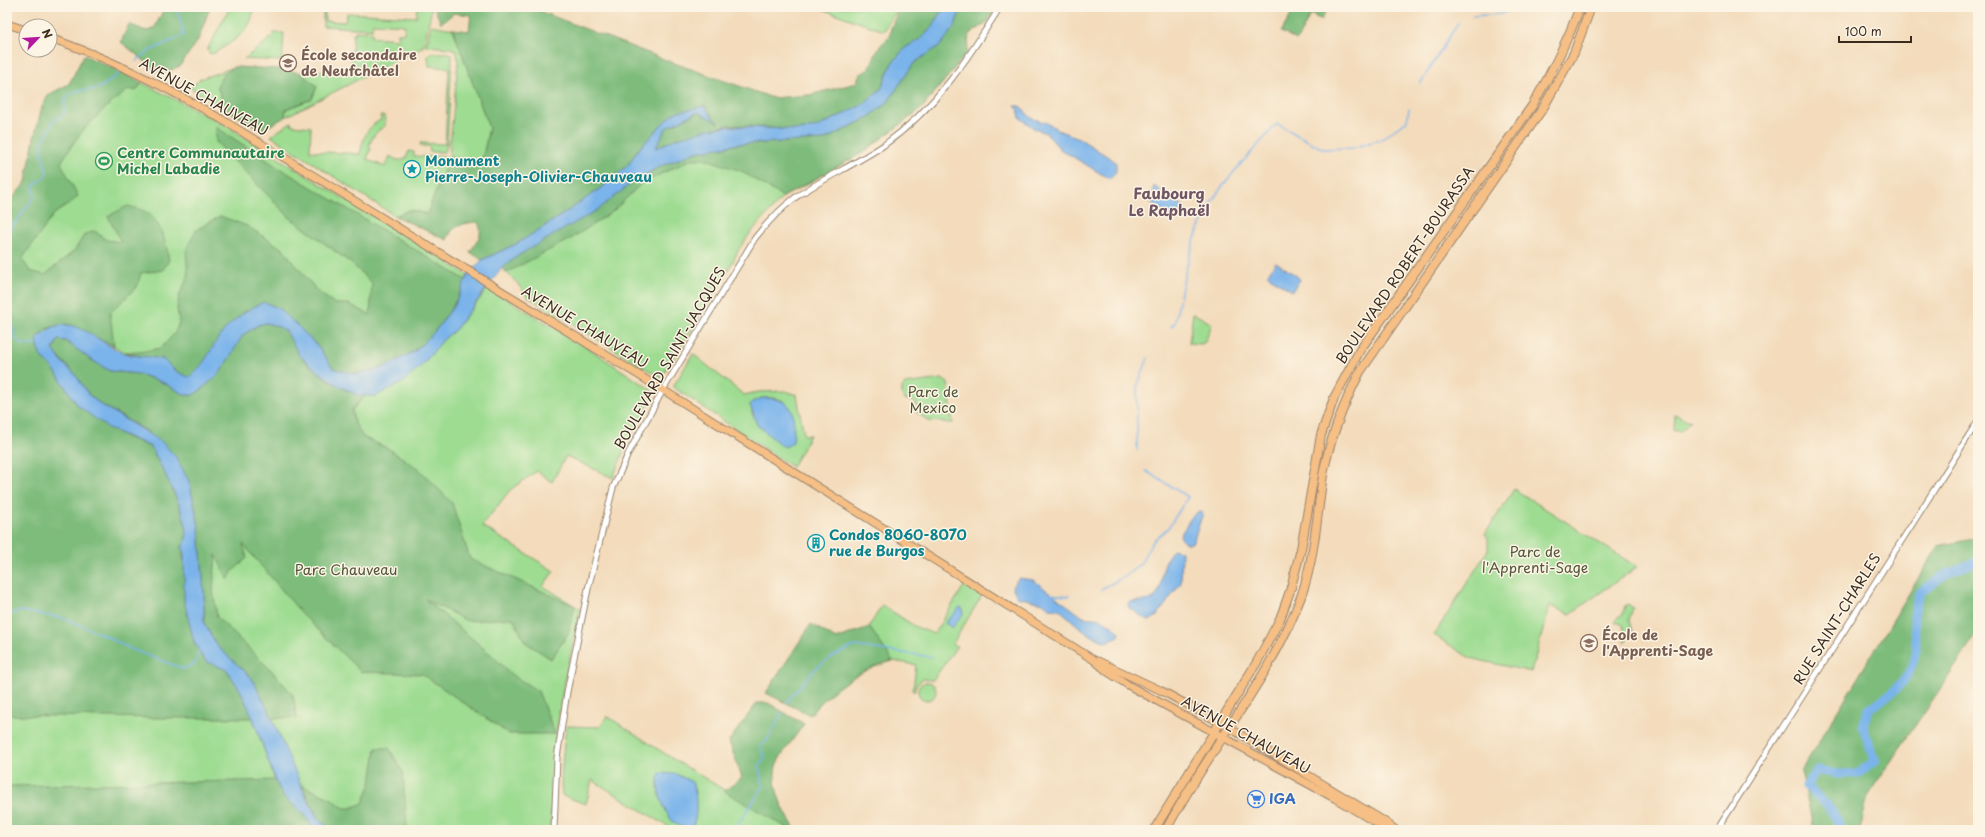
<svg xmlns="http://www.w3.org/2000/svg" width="1985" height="837" viewBox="0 0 1985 837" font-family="'Playpen Sans',sans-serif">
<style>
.green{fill:#9ddc91;stroke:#6c8358;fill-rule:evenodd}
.forest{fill:#7ebc7b;stroke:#5c734c}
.water{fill:#7ab4eb;stroke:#5a6f84}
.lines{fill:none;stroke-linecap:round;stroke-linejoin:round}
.stream{stroke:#7ab4eb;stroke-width:1.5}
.river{stroke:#7ab4eb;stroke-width:9}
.minor-casing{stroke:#97826c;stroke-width:7}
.major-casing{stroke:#97826c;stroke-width:9}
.highway-casing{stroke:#97826c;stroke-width:10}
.minor{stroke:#fff;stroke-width:5}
.major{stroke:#f5bf86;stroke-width:7}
.highway{stroke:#f5bf86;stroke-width:8}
.labels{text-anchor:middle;stroke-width:3;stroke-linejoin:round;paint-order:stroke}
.education-label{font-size:14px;font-weight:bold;fill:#785e54;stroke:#fcf5e5;text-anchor:start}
.street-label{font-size:14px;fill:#3b2a1e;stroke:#fcf5e5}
.leisure-label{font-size:14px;font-weight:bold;fill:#27864d;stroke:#fcf5e5;text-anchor:start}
.culture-label{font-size:14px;font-weight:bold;fill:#0d838f;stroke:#fcf5e5;text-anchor:start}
.park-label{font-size:14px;fill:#54563b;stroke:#fcf5e5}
.shop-label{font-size:14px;font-weight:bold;fill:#366cbe;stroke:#fcf5e5;text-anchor:start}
.neighbourhood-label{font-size:15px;font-weight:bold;fill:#705664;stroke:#fcf5e5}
</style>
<rect width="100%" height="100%" fill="#fcf5e5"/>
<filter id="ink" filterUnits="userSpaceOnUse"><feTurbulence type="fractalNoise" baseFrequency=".025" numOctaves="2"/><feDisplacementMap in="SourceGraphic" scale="8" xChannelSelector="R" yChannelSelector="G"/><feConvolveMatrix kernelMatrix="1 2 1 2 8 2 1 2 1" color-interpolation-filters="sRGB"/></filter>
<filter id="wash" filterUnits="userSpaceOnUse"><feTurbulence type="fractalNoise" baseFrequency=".012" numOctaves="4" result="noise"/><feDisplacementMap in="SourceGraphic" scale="16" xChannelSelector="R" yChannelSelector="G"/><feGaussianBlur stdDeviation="0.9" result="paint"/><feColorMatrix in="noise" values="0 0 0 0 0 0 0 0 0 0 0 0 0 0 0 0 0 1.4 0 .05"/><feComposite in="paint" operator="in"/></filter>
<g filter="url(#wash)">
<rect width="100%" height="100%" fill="#f3dbbb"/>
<g class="green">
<path d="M230,7H254C252,32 234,40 215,53L210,54L207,50Z"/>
<path d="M417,7H432L424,46L285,117L286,109L312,99L317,86L300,73L303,70L351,72L353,33L355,35V31L372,32V37L398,39V33H404L405,25L373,23L372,29L323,26V13H325V21L345,22L347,13L416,17Z"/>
<path d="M816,7H898L884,31Z"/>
<path d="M962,7H996L987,23L969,34L967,53L921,109L862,153L783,197L751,232L739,249L724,279L661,378L527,296L517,283L502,268L634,181L914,63C936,48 956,35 962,7Z"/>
<path d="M431,25L453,29L489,127L482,162L449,158L427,214L409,210L395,216L271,136L291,122L292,125L311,127L310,151L360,154C363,139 366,127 381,120L380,116H385V126C376,131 372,137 369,147L371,148L367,159L385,167L390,156C396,160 400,162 406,158L409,151L414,152V156L449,157L458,62L457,52L451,48L426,46Z"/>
<path d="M274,33H284L282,61L244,59L271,38Z"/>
<path d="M431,53H449L452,56L447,147L444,152H430L429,146H421L420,143L445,144L449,68L429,66L428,56Z"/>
<path d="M234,67L223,75L233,112L246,121L190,88L200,79Z"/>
<path d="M129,76L223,124L468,275L455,304L163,359L124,352L94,335L37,339L240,690L252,716L275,780L283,796L314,830H7V208L43,159Z"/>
<path d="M488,288L585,346L650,389L652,392V399L625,448L613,478L566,456L552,482L537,471L510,490L482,526L554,571L543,586L580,609L563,691L556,735L550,830H333L297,778L267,707L242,671L100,404L61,361L53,349L58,340L90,359L366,395L422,365L444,339L455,330Z"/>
<path d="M1193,313L1212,324L1205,342L1201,344L1189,343Z"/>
<path d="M693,354L744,395L758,392L786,391L797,395L804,435H810L792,467L673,387ZM762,398C777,398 783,397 792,411L754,417L752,414V402Z"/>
<path d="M942,379L948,383L953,423L929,421L916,412L917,407L915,402L904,399L902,395V387L905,384Z"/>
<path d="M1675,414L1690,421L1681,431H1674Z"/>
<path d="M1514,489L1637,567L1570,614L1550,606L1531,672L1470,658L1434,635L1488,550V538L1485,534Z"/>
<path d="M967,581L984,592L952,645L957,646L933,680L922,679L916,686L915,691H913L916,665L893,661L869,627L882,605L916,627L934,634Z"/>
<path d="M1628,604L1633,608L1629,620L1632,632L1625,642L1623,625L1615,621L1617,618L1622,616L1625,606Z"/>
<circle cx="927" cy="691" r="9"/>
<path d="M607,716L678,762L791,830H674L592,780L586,804L563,796C558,788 565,738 566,726L600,727Z"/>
</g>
<g class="forest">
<path d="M165,7H210L198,40L180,66L164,73L156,70L121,42L129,24L146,31L154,29Z"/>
<path d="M434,7H529L671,62L773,98L809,95L857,83L859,75L868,70L879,47L890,36L891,28L899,7H944L932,28L920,39L905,48L892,63L881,89L862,105L817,127L799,130L728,125L675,139L655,148L666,128L698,112L713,119L705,106L665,121L637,151L628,165L609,182L568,211L518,243L482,260L470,252C477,241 484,235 478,222C464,223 452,225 447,240L395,216L409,210L427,214L449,157L482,162L489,128L453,29L469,31L471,15L454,13L441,23Z"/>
<path d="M962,7H996L987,23L969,34L967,53L921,109L862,153L783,197L741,171L706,159H692L642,183L612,212L572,238L506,273L502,268L519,255L634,181L661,166L696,152L739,144L824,140L869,117L887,103L914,63L941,44L954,27Z"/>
<path d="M1296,7H1328L1321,20L1311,14L1297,40L1281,32Z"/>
<path d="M84,55L129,76L142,83L136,91L129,89C97,114 81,128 61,163L78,196L72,202L54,214L22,259L30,271L45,275L74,251L85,234L95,231L106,240L121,242L108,216L128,206C134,208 141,209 146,212C160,219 167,246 169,260L163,270L141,273L137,287L110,313L114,346L67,324L45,329L37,339L40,355L55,371L78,406L126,437L151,447C163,472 180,499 186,526C188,533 186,542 182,547L194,642L205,661L227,670L240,690L253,718H153L7,715V646L9,638L7,637V203H9L26,182L34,138L42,107L48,95L69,84Z"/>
<path d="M234,67L284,69L300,73L317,86L312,99L286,109L285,117L262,130L233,112L223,102L217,86L223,75Z"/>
<path d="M216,127L276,166L466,280C446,325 417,361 367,372C357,374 340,374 332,367C326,361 323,353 318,347C305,333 292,321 278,308L246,310L223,333L201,367L189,378L173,369L163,359L143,357L126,352H139L161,348L175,333L179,322L177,308L179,296L188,277L186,250L196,230L220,216L247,226L283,249L318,292L335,304H349L370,315L372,283L352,264L288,216L216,142Z"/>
<path d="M266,323C272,325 281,326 286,331C292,337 294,348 300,355C311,369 348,397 366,395L352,410L354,422L363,437L389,449L419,469L452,503L470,559L575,606L568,634L551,659L525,642L513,618L467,621L425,599L494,657L512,675L538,691L555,734H509L422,674L361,672L303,615L243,544L247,558L232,572L228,580L216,555L213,589L217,617L274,673L293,695L297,718H272L251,677L218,647L204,623V593L199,527L189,481L147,431L100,404L89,395L75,374L53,351L58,340L66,341L90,359L110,371L139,374L164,383L185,395H193L201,390L243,335L258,325Z"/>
<path d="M1978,538V633L1868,795L1860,830H1814L1801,771L1938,546Z"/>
<path d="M811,624L836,639L869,627L893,661C859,670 832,688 810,715L766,693Z"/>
<path d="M757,703H768L804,724C798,733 778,758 776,766C771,788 784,812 796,830H791L724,791L742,778L729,741Z"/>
<path d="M376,748H389L403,772L407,830H333L320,821L301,785L332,799L344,808H351L363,803L371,783Z"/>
<path d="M275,780L283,796L305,815L314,830H7V786Z"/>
</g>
<g class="water">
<path d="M944,7H962L954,27L941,45L914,63L887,103L869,117L824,140L739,144L696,152L661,166L634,181L599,209L519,255L502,268L455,330L444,339L422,365L404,382L376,396H360L339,386L317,371L299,355L286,331L277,326L266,323L258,325L243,335L220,373L201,390L193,395H185L164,383L139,374L110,371L90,359L66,341L58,340L53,349L61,361L75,374L89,395L100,404L162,442L176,457L189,481L199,527L204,593V623L218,647L251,677L267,707L307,799L320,821L333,830H314L305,815L283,796L275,780L252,716L240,690L227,670L205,661L194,642L184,601V550L182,547C186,542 188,533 186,526C180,500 163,471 151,447L108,428L78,406L55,371L40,355L37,339C69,305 93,341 124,353C136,357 149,356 161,359C166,360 169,366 173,369C177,372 184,375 189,377C207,363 209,350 222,333C233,319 248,309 264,302L278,308L300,328L319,348L333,368L354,374L380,369L415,351L436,330L455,304L469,273L482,260L518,243L568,211L609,182L628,165L637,151L665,121L676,112L705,106L715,121L719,123L697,112L666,128L656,148L675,139L708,129L729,126L799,130L817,127L862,105L881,89L892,63L905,48L920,39L932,28Z"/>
<path d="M1015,106H1020L1031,118L1047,123L1062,132L1077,137L1116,162V172L1111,178H1108L1060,149L1046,133L1035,129L1020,118L1018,108Z"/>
<path d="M1154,186L1183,206V213L1179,220L1170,216L1148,200L1151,197Z"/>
<path d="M1276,262L1298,277L1300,280L1292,291L1270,277L1268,274Z"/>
<path d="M762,398C796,398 795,413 793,442L786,447L781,445L757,425L750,405L752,402Z"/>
<path d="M1198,512L1203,513L1193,542L1189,544L1183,541L1180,536L1192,516Z"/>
<path d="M1174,549L1182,552L1181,583L1157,616L1149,621L1129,608L1128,603C1135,599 1147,604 1155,597C1165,588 1158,563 1174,549Z"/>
<path d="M1019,578L1033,580L1083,617L1102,619L1120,632L1119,636L1106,642L1086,633L1059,609L1049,608L1043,603L1017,597L1012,586Z"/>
<path d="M960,607L962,608L963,614L952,628L945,623Z"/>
<path d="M660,773L676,774L692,782C697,795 699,817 691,829C685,828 677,826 673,822C664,812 653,784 660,773Z"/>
</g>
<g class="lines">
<g class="stream">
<path d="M1472,16L1501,14L1519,7"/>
<path d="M136,61L149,51L184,35L177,7"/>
<path d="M1420,84L1458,23"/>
<path d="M7,234L35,196L33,190L34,185L45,177L47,172C38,144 41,145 54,120C75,113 56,104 71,94C79,88 89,91 98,88C106,85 115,76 122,71"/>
<path d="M7,300C17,311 7,337 22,344C26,345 34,345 38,345"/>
<path d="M1171,327L1175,322C1183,282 1190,239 1211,203C1229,174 1255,149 1277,124L1323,149L1352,148L1380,140L1407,121L1409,109"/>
<path d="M1137,450V387L1148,358"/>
<path d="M1101,589L1126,576L1141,563L1149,547L1156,538L1168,528L1188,497L1146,471"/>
<path d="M1049,594L1069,596"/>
<path d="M7,615L21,611L63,618L106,636L131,649L184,669L195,663L200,647"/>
<path d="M787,703L789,699L816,668L830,658L854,646L932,657"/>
<path d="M734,830L763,787L759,766L765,758L760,746L766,742L782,713"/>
</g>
<path class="river" d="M1841,830C1836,811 1820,798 1806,786L1818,770L1836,774H1857L1875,761L1863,727L1868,709C1897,691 1917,676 1916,638C1916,632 1914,626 1914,620C1914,611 1917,602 1919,593L1946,574L1975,562L1978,563"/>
</g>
</g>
<g filter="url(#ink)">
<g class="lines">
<g class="minor-casing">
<g id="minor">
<path d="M554,830L557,758L567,692L588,589L613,488L629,452L663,390L755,238C767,223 780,209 796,197C824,178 856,164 884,145C936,108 967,60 1000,7"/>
<path d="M1717,830L1978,421"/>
</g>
</g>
<g class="major-casing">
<g id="major">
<path d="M7,24L26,30"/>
<path d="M50,38C110,58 166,87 221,119L663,390L1094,660L1108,672L1128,685L1336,799L1388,830"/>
<path d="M1098,661L1162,691L1230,728L1384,821L1396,830"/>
</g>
</g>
<g class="highway-casing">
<g id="highway">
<path d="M1154,830L1257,662L1280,619L1290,591L1301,549L1321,435L1334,398L1360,350L1532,106C1551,74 1567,42 1580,7"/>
<path d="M1166,830C1208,749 1271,680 1302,594C1315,555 1317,514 1323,475C1330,438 1343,405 1360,372L1543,108L1574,53L1591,7"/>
</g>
</g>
<use href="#minor" class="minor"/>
<use href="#major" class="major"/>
<use href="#highway" class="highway"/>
</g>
</g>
<defs>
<g id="school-ring" transform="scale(0.9)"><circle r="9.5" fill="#fcf5e5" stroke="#8d6e63" stroke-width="1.5"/><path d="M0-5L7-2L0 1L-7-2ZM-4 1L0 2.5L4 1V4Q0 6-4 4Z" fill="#8d6e63"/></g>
<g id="stadium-ring" transform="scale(0.9)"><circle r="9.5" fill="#fcf5e5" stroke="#2e9e5b" stroke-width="1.5"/><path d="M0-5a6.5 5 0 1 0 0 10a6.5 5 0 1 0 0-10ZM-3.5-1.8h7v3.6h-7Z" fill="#2e9e5b"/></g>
<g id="sight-ring" transform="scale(0.9)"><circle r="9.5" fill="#fcf5e5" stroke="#0f9aa8" stroke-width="1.5"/><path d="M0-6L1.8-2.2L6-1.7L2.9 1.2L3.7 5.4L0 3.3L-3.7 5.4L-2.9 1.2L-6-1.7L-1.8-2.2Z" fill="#0f9aa8"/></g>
<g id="building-ring" transform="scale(0.9)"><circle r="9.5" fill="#fcf5e5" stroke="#0f9aa8" stroke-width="1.5"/><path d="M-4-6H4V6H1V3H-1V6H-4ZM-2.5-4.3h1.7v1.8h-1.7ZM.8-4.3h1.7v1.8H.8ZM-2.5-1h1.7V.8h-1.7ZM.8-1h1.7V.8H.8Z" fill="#0f9aa8"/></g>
<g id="supermarket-ring" transform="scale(0.9)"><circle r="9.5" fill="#fcf5e5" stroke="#3f7fe0" stroke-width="1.5"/><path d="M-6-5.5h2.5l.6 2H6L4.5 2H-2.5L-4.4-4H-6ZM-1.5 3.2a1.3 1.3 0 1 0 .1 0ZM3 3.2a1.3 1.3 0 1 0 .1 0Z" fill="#3f7fe0"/></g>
</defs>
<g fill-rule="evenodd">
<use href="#school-ring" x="288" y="63"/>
<use href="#stadium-ring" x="104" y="161"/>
<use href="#sight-ring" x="412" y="169"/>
<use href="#building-ring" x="816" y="543"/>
<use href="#school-ring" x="1589" y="643"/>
<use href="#supermarket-ring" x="1256" y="799"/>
</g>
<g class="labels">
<g class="education-label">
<text x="301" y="60">École secondaire<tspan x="301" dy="16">de Neufchâtel</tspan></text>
<text x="1602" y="640">École de<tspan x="1602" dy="16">l'Apprenti-Sage</tspan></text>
</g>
<g class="street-label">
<text transform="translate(204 97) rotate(29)" y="5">AVENUE CHAUVEAU</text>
<text transform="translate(1405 265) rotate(-56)" y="5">BOULEVARD ROBERT-BOURASSA</text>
<text transform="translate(585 327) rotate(31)" y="5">AVENUE CHAUVEAU</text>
<text transform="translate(670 358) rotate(-60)" y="5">BOULEVARD SAINT-JACQUES</text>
<text transform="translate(1837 619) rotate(-58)" y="5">RUE SAINT-CHARLES</text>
<text transform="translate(1246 735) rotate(29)" y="5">AVENUE CHAUVEAU</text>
</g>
<g class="leisure-label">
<text x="117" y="158">Centre Communautaire<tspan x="117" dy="16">Michel Labadie</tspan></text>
</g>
<g class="culture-label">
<text x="425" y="166">Monument<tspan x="425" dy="16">Pierre-Joseph-Olivier-Chauveau</tspan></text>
<text x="829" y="540">Condos 8060-8070<tspan x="829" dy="16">rue de Burgos</tspan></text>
</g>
<g class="park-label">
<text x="933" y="397">Parc de<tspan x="933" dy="16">Mexico</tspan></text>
<text x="1535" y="557">Parc de<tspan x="1535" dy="16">l'Apprenti-Sage</tspan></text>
<text x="346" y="575">Parc Chauveau</text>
</g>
<g class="shop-label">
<text x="1269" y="804">IGA</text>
</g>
<g class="neighbourhood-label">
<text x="1169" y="199">Faubourg<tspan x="1169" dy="17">Le Raphaël</tspan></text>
</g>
</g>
<rect width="1985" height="837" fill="none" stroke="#fcf5e5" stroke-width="24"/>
<g transform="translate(38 38) rotate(65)"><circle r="19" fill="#fcf5e5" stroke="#afa495"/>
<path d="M0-3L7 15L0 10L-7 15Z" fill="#b5179e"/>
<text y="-6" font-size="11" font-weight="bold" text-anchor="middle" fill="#3b2a1e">N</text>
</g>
<path d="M1839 36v6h72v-6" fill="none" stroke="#3b2a1e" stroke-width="2"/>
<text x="1845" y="36" font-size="12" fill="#3b2a1e" stroke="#fcf5e5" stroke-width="3" paint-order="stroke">100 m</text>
</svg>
